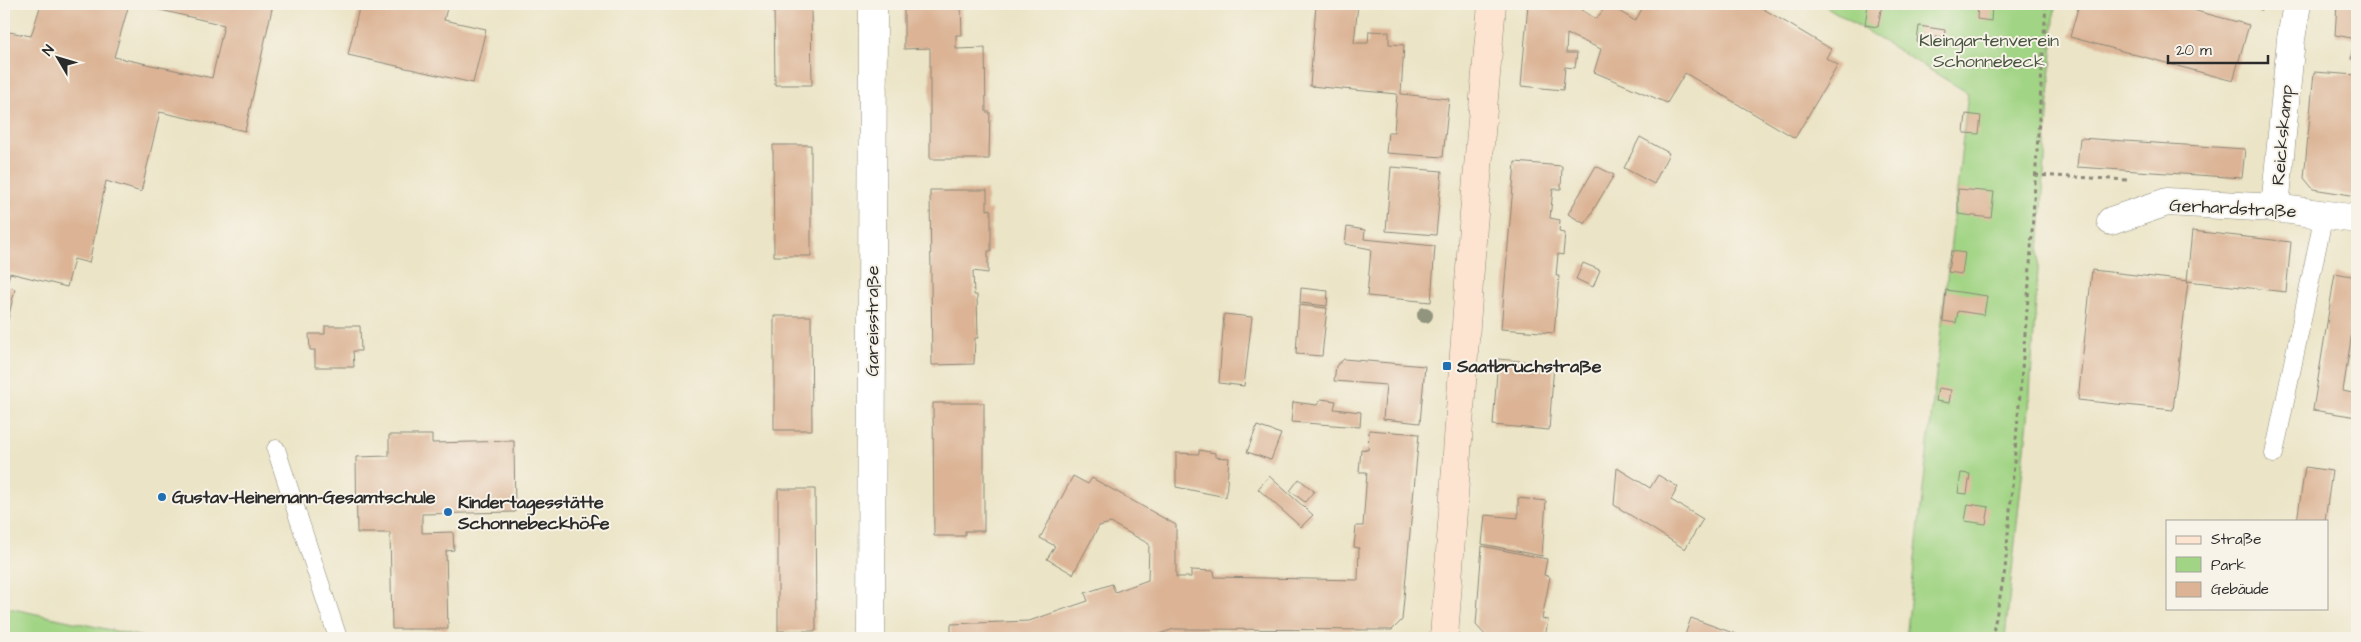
<svg xmlns="http://www.w3.org/2000/svg" width="2361" height="642" viewBox="0 0 2361 642" font-family="'Architects Daughter',sans-serif">
<style>
.green{fill:#a1d484;stroke:#668058}
.building{fill:#dcb495}
.lines{fill:none;stroke-linecap:round;stroke-linejoin:round}
.lane-casing{stroke:#8b8878;stroke-width:19}
.street-casing{stroke:#8b8878;stroke-width:29}
.secondary-casing{stroke:#8b8878;stroke-width:29}
.path{stroke:#8b8878;stroke-width:3;stroke-dasharray:4 4;stroke-linecap:butt}
.lane{stroke:#fff;stroke-width:18}
.street{stroke:#fff;stroke-width:28}
.secondary{stroke:#fde4d1;stroke-width:28}
.tree{fill:#91957d}
.poi-dot{fill:#1f6fb2;stroke:#f7f3e8;stroke-width:2}
.labels{text-anchor:middle;stroke-width:4;stroke-linejoin:round;paint-order:stroke}
.park-label{font-size:18px;fill:#485541;stroke:#f7f3e8}
.street-label{font-size:18px;fill:#2b2b2b;stroke:#f7f3e8}
.poi-label{font-size:18px;font-weight:bold;fill:#2b2b2b;stroke:#f7f3e8;text-anchor:start}
</style>
<rect width="100%" height="100%" fill="#f7f3e8"/>
<filter id="ink" filterUnits="userSpaceOnUse"><feTurbulence type="fractalNoise" baseFrequency=".02" numOctaves="2"/><feDisplacementMap in="SourceGraphic" scale="10" xChannelSelector="R" yChannelSelector="G"/><feConvolveMatrix kernelMatrix="1 2 1 2 8 2 1 2 1" color-interpolation-filters="sRGB"/></filter>
<filter id="wash" filterUnits="userSpaceOnUse"><feTurbulence type="fractalNoise" baseFrequency=".0096" numOctaves="4" result="noise"/><feDisplacementMap in="SourceGraphic" scale="20" xChannelSelector="R" yChannelSelector="G"/><feGaussianBlur stdDeviation="1.12" result="paint"/><feColorMatrix in="noise" values="0 0 0 0 0 0 0 0 0 0 0 0 0 0 0 0 0 1.4 0 .05"/><feComposite in="paint" operator="in"/></filter>
<g filter="url(#wash)">
<rect width="100%" height="100%" fill="#ebe4c6"/>
<g class="green">
<path d="M1822,4H2055L2029,410L2005,638H1906L1968,93Z"/>
<path d="M4,607L148,638H4Z"/>
</g>
<g id="blocks">
<g class="building">
<path d="M41,4H129L114,57L212,78L224,25L135,4H273L245,131L160,112L141,192L106,181L89,263L74,259L67,287L10,273L6,286L15,289L6,328H4V31L31,36Z"/>
<path d="M360,4H448L444,20L486,29L473,83L348,55Z"/>
<path d="M774,4H811L812,85H775Z"/>
<path d="M904,4H956V7L961,6L962,35H956V49L985,48L986,112H990L989,159H930V48L904,49Z"/>
<path d="M1316,4H1358L1354,43H1368L1369,31L1389,32V44L1404,45L1401,94L1449,99L1443,157L1386,153L1388,132H1394L1397,94L1310,86Z"/>
<path d="M1528,4H1572L1596,19L1608,4L1635,21L1645,4H1755L1831,49L1826,58L1838,65L1795,138L1685,73L1667,103L1594,72L1601,49L1567,34L1566,53H1577L1575,68L1565,67L1563,90L1521,86Z"/>
<path d="M1868,4H1882L1878,27L1865,25Z"/>
<path d="M1978,4H1992L1991,21L1977,19Z"/>
<path d="M2079,4H2170L2249,25L2233,81L2070,37Z"/>
<path d="M2337,4H2357V39L2335,35Z"/>
<path d="M1919,26L1945,30L1944,38L1937,36L1935,45L1917,42Z"/>
<path d="M2354,44L2357,45V60L2351,59Z"/>
<path d="M2314,72L2357,75V196L2313,189L2304,178Z"/>
<path d="M1966,114L1981,116L1979,134L1964,133Z"/>
<path d="M1640,137L1669,153L1654,184L1624,168Z"/>
<path d="M2080,138L2245,149L2242,178L2077,167Z"/>
<path d="M773,145H811V256H774Z"/>
<path d="M1515,162L1562,166L1561,189H1553L1550,218L1560,220L1559,232L1565,233L1563,255L1558,254L1556,276H1559L1554,333L1501,329Z"/>
<path d="M1596,166L1614,175L1585,224L1568,214Z"/>
<path d="M1391,167L1442,171L1436,235L1386,231Z"/>
<path d="M1958,189L1994,192L1991,218L1958,214Z"/>
<path d="M930,190H987V210L991,209V251H988V273L973,271L974,295H977L978,338H975L974,364L932,365Z"/>
<path d="M1347,227L1365,230L1364,239L1435,246L1431,302L1367,296L1371,249L1345,244Z"/>
<path d="M2192,231L2291,242L2286,292L2187,281Z"/>
<path d="M1951,251L1965,253L1962,274L1948,272Z"/>
<path d="M1583,263L1600,270L1593,287L1576,279Z"/>
<path d="M2092,270L2188,281L2173,410L2078,400Z"/>
<path d="M2335,273L2357,277V300L2343,391L2357,394V417L2313,410Z"/>
<path d="M1301,288L1328,291L1327,306L1300,303Z"/>
<path d="M1946,290L1987,296L1984,315L1958,311L1956,323L1943,321Z"/>
<path d="M1299,305L1327,308L1322,356L1296,354Z"/>
<path d="M1224,314L1252,317L1244,386L1219,383Z"/>
<path d="M774,316H811L812,430H774Z"/>
<path d="M325,326H360L361,351H353L354,367H315V350H310L309,334H325Z"/>
<path d="M1344,359L1425,366L1420,423L1383,419L1386,385L1334,381L1336,366Z"/>
<path d="M1498,359L1554,364L1549,430L1493,425Z"/>
<path d="M1938,388L1951,390L1949,403L1936,401Z"/>
<path d="M1321,399L1336,401L1334,409L1361,412L1360,427L1291,422L1293,402L1317,405Z"/>
<path d="M933,403H984V531H965V536H934Z"/>
<path d="M1257,426L1281,434L1271,460L1247,452Z"/>
<path d="M1369,430L1419,434L1402,620L1392,630L1174,629L1147,638H951V624L1029,621L1088,601L1085,593L1112,584L1115,592L1148,580L1149,544L1111,523L1099,526L1073,574L1047,559L1055,546L1040,538L1073,476L1088,484L1092,478L1176,525V577H1191V570L1214,571L1215,577L1358,580L1359,548L1354,547L1356,526H1363L1367,472H1359L1361,449L1368,450Z"/>
<path d="M389,435H432V443L514,441L515,512L422,514V533L453,532L454,550L446,551L448,629H392L390,533H357L356,457L389,456Z"/>
<path d="M1199,450L1215,453V457L1229,458L1226,497L1176,487V453L1199,454Z"/>
<path d="M2305,467L2332,471L2325,521H2297Z"/>
<path d="M1617,468L1650,488L1658,475L1678,487L1671,500L1703,519L1685,549L1614,505Z"/>
<path d="M1961,473L1970,474L1967,494L1958,493Z"/>
<path d="M1269,476L1313,515L1301,527L1258,489Z"/>
<path d="M1299,479L1314,491L1305,502L1290,491Z"/>
<path d="M778,489H815L816,631H778Z"/>
<path d="M1518,498L1546,501L1542,556L1482,544L1485,515L1518,518Z"/>
<path d="M1968,504L1989,507L1986,524L1965,521Z"/>
<path d="M1482,546L1547,559L1544,575L1550,577L1542,619L1548,620L1545,638L1486,636L1476,625Z"/>
<path d="M1691,618L1747,638H1684Z"/>
</g>
</g>
</g>
<g filter="url(#ink)">
<use href="#blocks" fill-opacity="0" stroke="#8b8878" stroke-width="1"/>
<g class="lines">
<g class="lane-casing">
<g id="lane">
<path d="M276,449L338,638"/>
<path d="M2274,454L2324,214"/>
</g>
</g>
<g class="street-casing">
<g id="street">
<path d="M2275,208L2291,39L2297,4"/>
<path d="M2111,221L2167,202L2275,208L2357,219"/>
<path d="M871,638L873,4"/>
</g>
</g>
<g class="secondary-casing">
<path id="secondary" d="M1444,638L1473,226L1492,4"/>
</g>
<g class="path">
<path d="M2244,4L2265,10"/>
<path d="M2035,175L2129,180"/>
<path d="M1992,638L2005,570L2028,298L2046,4"/>
</g>
<use href="#lane" class="lane"/>
<use href="#street" class="street"/>
<use href="#secondary" class="secondary"/>
</g>
<circle class="tree" cx="1425" cy="315" r="8"/>
</g>
<g class="poi-dot">
<rect x="1442" y="361" width="10" height="10" rx="2.5"/>
<circle cx="162" cy="497" r="5"/>
<circle cx="448" cy="512" r="5"/>
</g>
<g class="labels">
<g class="park-label">
<text x="1989" y="46">Kleingartenverein<tspan x="1989" dy="21">Schonnebeck</tspan></text>
</g>
<g class="street-label">
<text transform="translate(2282 135) rotate(-85)" y="6">Reickskamp</text>
<text transform="translate(2233 208) rotate(3)" y="6">Gerhardstraße</text>
<text transform="translate(872 321) rotate(-90)" y="6">Gareisstraße</text>
</g>
<g class="poi-label">
<text x="1457" y="372">Saatbruchstraße</text>
<text x="172" y="503">Gustav-Heinemann-Gesamtschule</text>
<text x="458" y="508">Kindertagesstätte<tspan x="458" dy="21">Schonnebeckhöfe</tspan></text>
</g>
</g>
<rect width="2361" height="642" fill="none" stroke="#f7f3e8" stroke-width="20"/>
<rect x="2166" y="520" width="162" height="90" fill="#f7f3e8" stroke="#a5a39c"/>
<rect x="2176" y="536" width="25" height="8" fill="#fde4d1" stroke="#a5a39c"/>
<text x="2211" y="544" font-size="15" fill="#2b2b2b">Straße</text>
<rect x="2176" y="557" width="25" height="15" fill="#a1d484" stroke="#a5a39c"/>
<text x="2211" y="570" font-size="15" fill="#2b2b2b">Park</text>
<rect x="2176" y="582" width="25" height="15" fill="#dcb495" stroke="#a5a39c"/>
<text x="2211" y="594" font-size="15" fill="#2b2b2b">Gebäude</text>
<g transform="translate(58 58) rotate(308)" stroke="#f7f3e8" stroke-width="4" paint-order="stroke">
<path d="M0-4L9 19L0 12L-9 19Z" fill="#2b2b2b"/>
<text y="-8" font-size="14" font-weight="bold" text-anchor="middle" fill="#2b2b2b">N</text>
</g>
<path d="M2168 55v8h100v-8" fill="none" stroke="#2b2b2b" stroke-width="2.5"/>
<text x="2176" y="55" font-size="15" fill="#2b2b2b" stroke="#f7f3e8" stroke-width="4" paint-order="stroke">20 m</text>
</svg>
